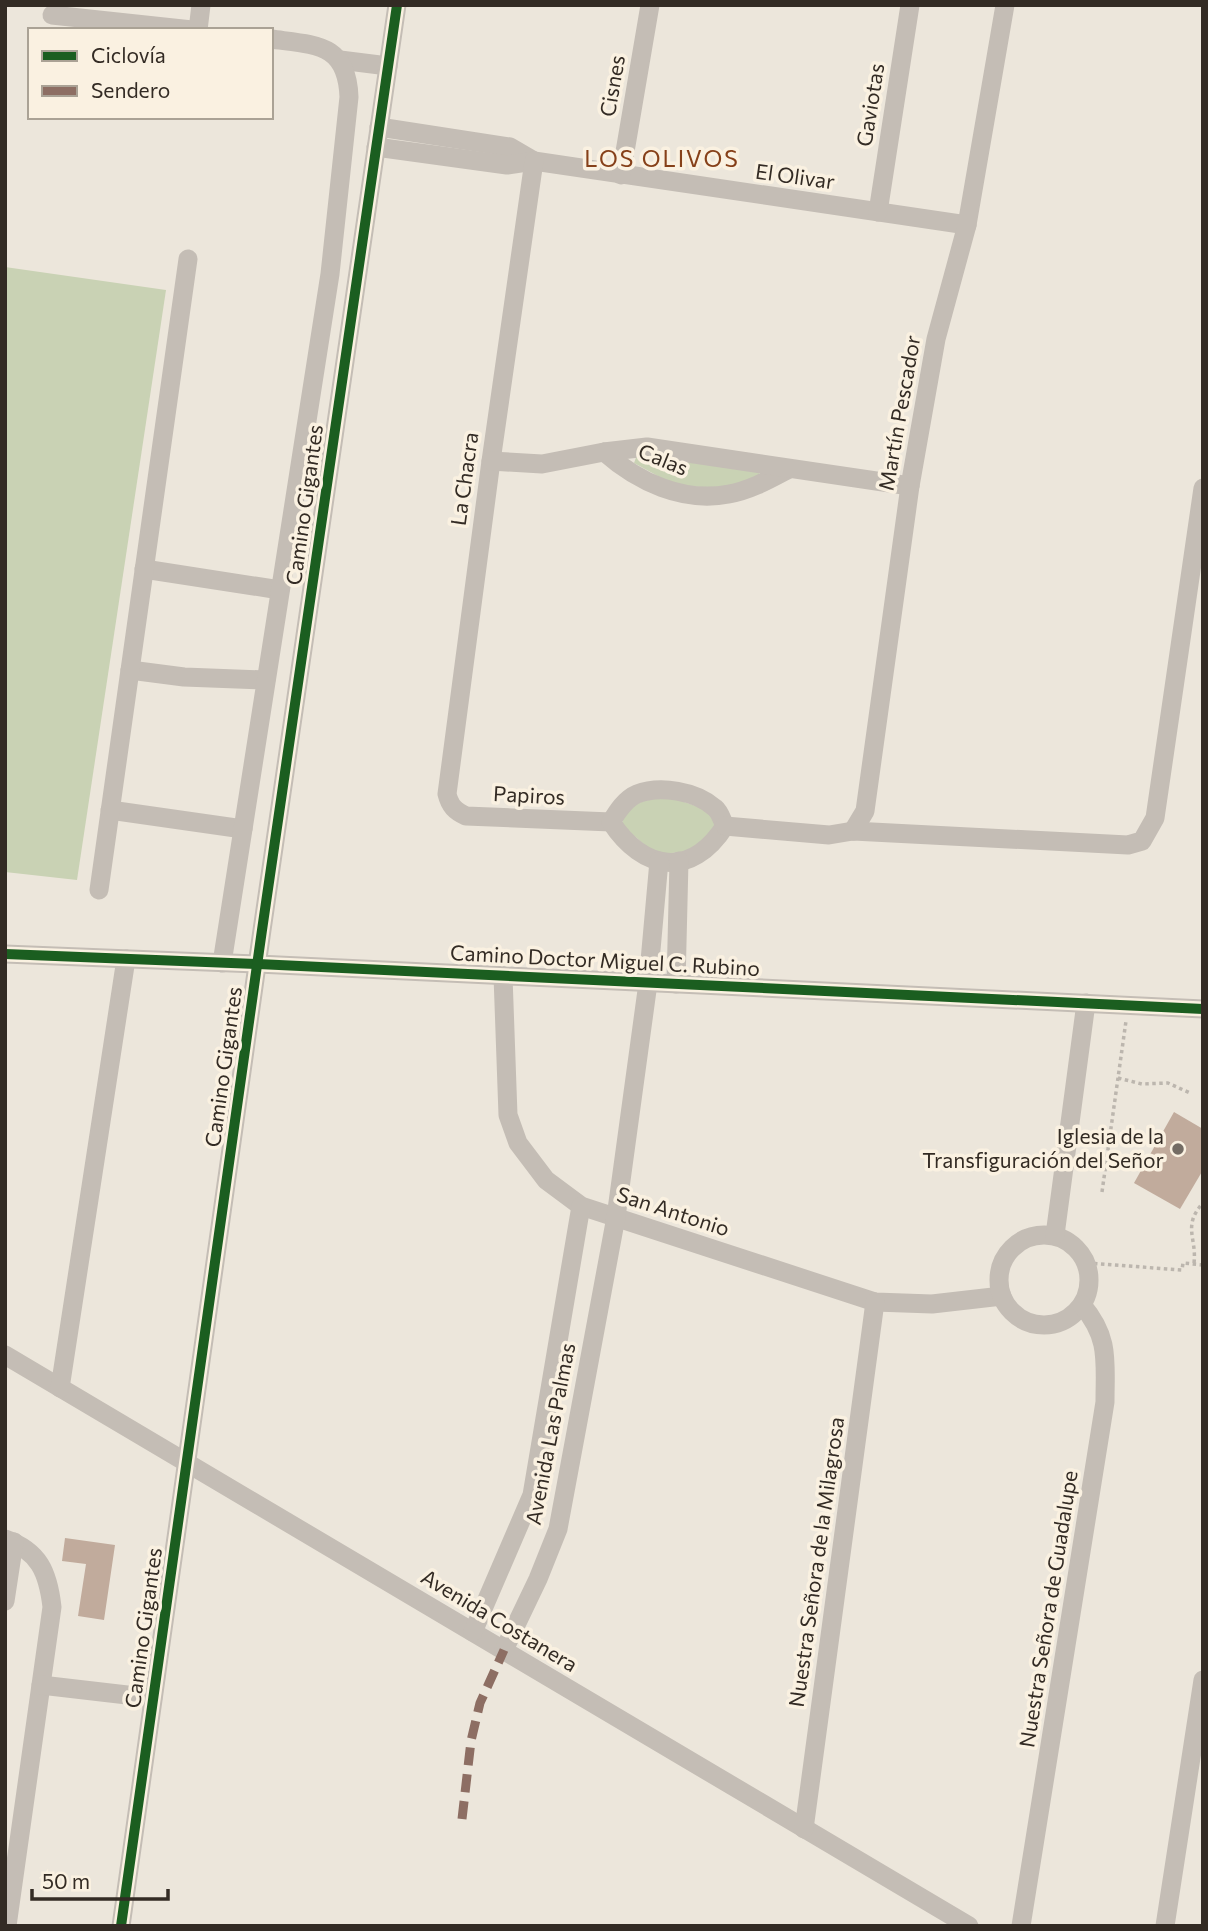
<svg xmlns="http://www.w3.org/2000/svg" width="1208" height="1931" viewBox="0 0 1208 1931" font-family="Commissioner,sans-serif">
<style>
.green{fill:#c9d2b4}
.building{fill:#c1ab9c}
.lines{fill:none;stroke-linecap:round;stroke-linejoin:round}
.path{stroke:#bcb6ae;stroke-width:3.5;stroke-dasharray:3.5 3.5;stroke-linecap:butt}
.minor{stroke:#c4bdb5;stroke-width:19}
.quiet{stroke:#8d6e63;stroke-width:9;stroke-dasharray:18 9;stroke-linecap:butt}
.cycleway-casing{stroke:#faf1e1;stroke-width:15}
.cycleway{stroke:#1b5e20;stroke-width:10}
.poi-dot{fill:#746c64;stroke:#faf1e1;stroke-width:2.5}
.labels{text-anchor:middle;stroke-width:7;stroke-linejoin:round;paint-order:stroke}
.street-label{font-size:21px;fill:#332b24;stroke:#faf1e1}
.poi-label{font-size:21px;fill:#332b24;stroke:#faf1e1;text-anchor:end}
.neighbourhood-label{font-size:23px;letter-spacing:2px;fill:#864019;stroke:#faf1e1}
</style>
<rect width="100%" height="100%" fill="#ece6db"/>
<g class="green">
<path d="M5,267L166,290L77,880L5,872Z"/>
<path d="M637,455L759,472L760,476L728,488L676,486L634,463Z"/>
<path d="M670,797L713,812L715,831L687,852L655,854L623,826C619,801 653,799 670,797Z"/>
</g>
<g class="building">
<path d="M1174,1112L1203,1129V1170L1180,1209L1134,1183Z"/>
<path d="M65,1538L115,1545L104,1620L78,1616L86,1564L62,1561Z"/>
</g>
<g class="lines">
<g class="path">
<path d="M1118,1078L1142,1084L1168,1083L1190,1093"/>
<path d="M1102,1192L1126,1021"/>
<path d="M1087,1263L1182,1270L1183,1263L1203,1265"/>
<path d="M1194,1263C1197,1238 1182,1226 1203,1203"/>
</g>
<g class="minor">
<path d="M52,15L192,30"/>
<path d="M198,30L201,5"/>
<path d="M340,60L388,66"/>
<path d="M379,127L510,147L534,161"/>
<path d="M376,147L507,165L534,161L967,225"/>
<path d="M534,161L491,461L447,794C450,806 455,811 466,816L611,822"/>
<path d="M621,175L650,5"/>
<path d="M878,212L910,5"/>
<path d="M604,452C638,482 683,503 729,494C751,490 770,479 789,469"/>
<path d="M491,461L542,464L604,452L647,447L910,486"/>
<path d="M144,569L280,590"/>
<path d="M130,670L184,677L266,680"/>
<path d="M110,810L243,829"/>
<path d="M611,822C643,871 691,879 725,826"/>
<path d="M611,822C617,812 625,799 637,794C660,785 696,791 715,808C720,812 722,820 725,826"/>
<path d="M725,826L829,835L853,831L1128,845L1142,841L1155,818L1203,488"/>
<path d="M853,831L865,811L910,486L936,339L967,225L1005,5"/>
<path d="M99,890L188,259"/>
<path d="M5,954L258,964L1203,1009"/>
<path d="M222,963L330,274L349,97C347,43 316,45 271,39"/>
<path d="M503,976L508,1115L518,1143L546,1180L581,1206L875,1302L932,1304L1002,1296"/>
<path d="M676,984L679,861"/>
<circle cx="1044" cy="1280" r="45"/>
<path d="M1055,1235L1086,1003"/>
<path d="M5,1355L969,1926"/>
<path d="M60,1388L126,959"/>
<path d="M5,1539C39,1551 48,1572 52,1607L7,1926"/>
<path d="M5,1601L14,1542"/>
<path d="M473,1632L532,1495L581,1206"/>
<path d="M504,1650L538,1579L558,1529L616,1217L648,983L659,861"/>
<path d="M41,1685L153,1698"/>
<path d="M804,1829L875,1302"/>
<path d="M121,1926L262,930L397,5"/>
<path d="M1021,1926L1105,1402C1105,1361 1110,1338 1082,1305"/>
<path d="M1165,1926L1203,1680"/>
</g>
<path class="quiet" d="M462,1819L471,1741L480,1703L504,1650"/>
<g class="cycleway-casing">
<g id="cycleway">
<path d="M5,954L258,964L1203,1009"/>
<path d="M121,1926L262,930L397,5"/>
</g>
</g>
<use href="#cycleway" class="cycleway"/>
</g>
<circle class="poi-dot" cx="1178" cy="1149" r="7"/>
<g class="labels">
<g class="street-label">
<text transform="translate(613 86) rotate(-80)" y="7">Cisnes</text>
<text transform="translate(871 105) rotate(-81)" y="7">Gaviotas</text>
<text transform="translate(795 177) rotate(8)" y="7">El Olivar</text>
<text transform="translate(900 413) rotate(-80)" y="7">Martín Pescador</text>
<text transform="translate(663 460) rotate(22)" y="7">Calas</text>
<text transform="translate(465 479) rotate(-82)" y="7">La Chacra</text>
<text transform="translate(305 505) rotate(-82)" y="7">Camino Gigantes</text>
<text transform="translate(529 796) rotate(3)" y="7">Papiros</text>
<text transform="translate(605 961) rotate(3)" y="7">Camino Doctor Miguel C. Rubino</text>
<text transform="translate(224 1067) rotate(-82)" y="7">Camino Gigantes</text>
<text transform="translate(673 1212) rotate(18)" y="7">San Antonio</text>
<text transform="translate(551 1434) rotate(-79)" y="7">Avenida Las Palmas</text>
<text transform="translate(817 1562) rotate(-82)" y="7">Nuestra Señora de la Milagrosa</text>
<text transform="translate(1049 1609) rotate(-81)" y="7">Nuestra Señora de Guadalupe</text>
<text transform="translate(499 1621) rotate(31)" y="7">Avenida Costanera</text>
<text transform="translate(144 1628) rotate(-82)" y="7">Camino Gigantes</text>
</g>
<g class="poi-label">
<text x="1164" y="1144">Iglesia de la<tspan x="1164" dy="24">Transfiguración del Señor</tspan></text>
</g>
<g class="neighbourhood-label">
<text x="662" y="167">LOS OLIVOS</text>
</g>
</g>
<rect width="1208" height="1931" fill="none" stroke="#332b24" stroke-width="14"/>
<rect x="28" y="28" width="245" height="91" fill="#faf1e1" stroke="#aaa295" stroke-width="2"/>
<rect x="42" y="51" width="35" height="10" fill="#1b5e20" stroke="#aaa295" stroke-width="2"/>
<text x="91" y="63" font-size="21" fill="#332b24">Ciclovía</text>
<rect x="42" y="86" width="35" height="10" fill="#8d6e63" stroke="#aaa295" stroke-width="2"/>
<text x="91" y="98" font-size="21" fill="#332b24">Sendero</text>
<path d="M32 1889v10h136v-10" fill="none" stroke="#332b24" stroke-width="3.5"/>
<text x="42" y="1889" font-size="21" fill="#332b24" stroke="#faf1e1" stroke-width="5" paint-order="stroke">50 m</text>
</svg>
